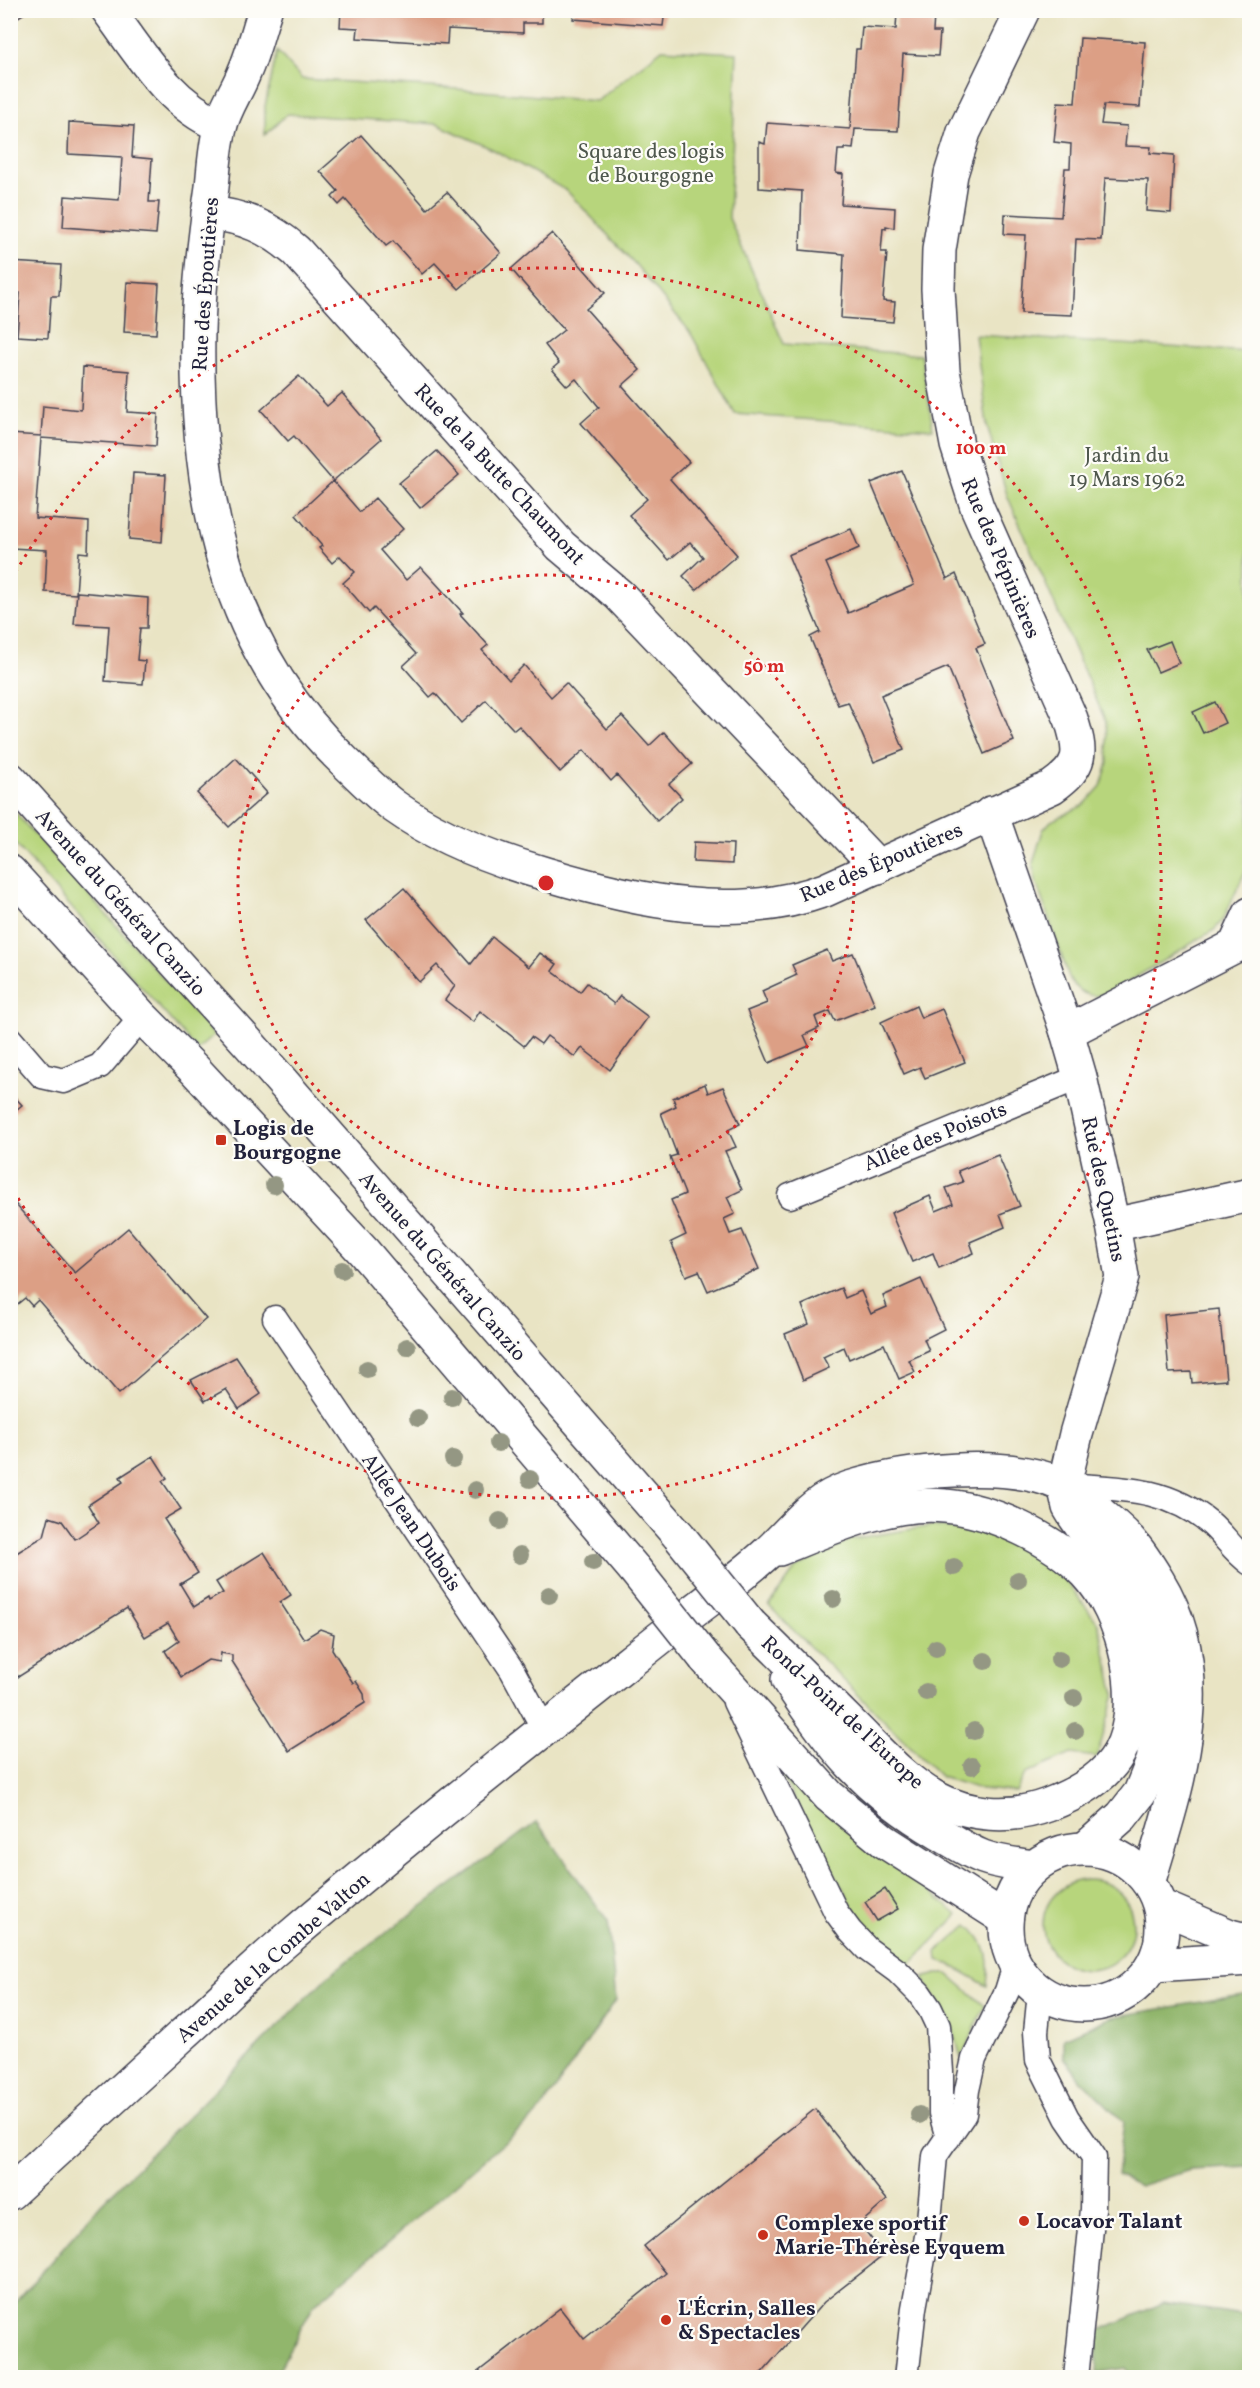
<svg xmlns="http://www.w3.org/2000/svg" width="1260" height="2388" viewBox="0 0 1260 2388" font-family="Vollkorn,serif">
<style>
.green{fill:#b7d57c;stroke:#6c7c5c;stroke-width:1.5}
.forest{fill:#91b66c;stroke:#5a6c54;stroke-width:1.5}
.building{fill:#dc9f85}
.lines{fill:none;stroke-linecap:round;stroke-linejoin:round}
.service-casing{stroke:#403f50;stroke-width:27}
.minor-casing{stroke:#403f50;stroke-width:36}
.service{stroke:#fff;stroke-width:24}
.minor{stroke:#fff;stroke-width:33}
.minor-bridge-casing{stroke:#403f50;stroke-width:36;stroke-linecap:butt}
.minor-bridge{stroke:#fff;stroke-width:33}
.tree{fill:#949783}
.ring{fill:none;stroke:#d62828;stroke-width:3;stroke-dasharray:3 6}
.poi-dot{fill:#c8321e;stroke:#fdfcf7;stroke-width:2}
.labels{text-anchor:middle;stroke-width:4.5;stroke-linejoin:round;paint-order:stroke}
.park-label{font-size:21px;fill:#4f584e;stroke:#fdfcf7}
.street-label{font-size:21px;fill:#22223b;stroke:#fdfcf7}
.poi-label{font-size:21px;font-weight:bold;fill:#22223b;stroke:#fdfcf7;text-anchor:start}
.centre{fill:#d62828;stroke:#fdfcf7;stroke-width:3}
.ring-label{font-size:18px;text-anchor:middle;font-weight:bold;fill:#d62828;stroke:#fdfcf7;stroke-width:4.5;stroke-linejoin:round;paint-order:stroke}
</style>
<rect width="100%" height="100%" fill="#fdfcf7"/>
<filter id="ink" filterUnits="userSpaceOnUse"><feTurbulence type="fractalNoise" baseFrequency=".0167" numOctaves="2"/><feDisplacementMap in="SourceGraphic" scale="12" xChannelSelector="R" yChannelSelector="G"/><feConvolveMatrix kernelMatrix="1 2 1 2 8 2 1 2 1" color-interpolation-filters="sRGB"/></filter>
<filter id="wash" filterUnits="userSpaceOnUse"><feTurbulence type="fractalNoise" baseFrequency=".008" numOctaves="4" result="noise"/><feDisplacementMap in="SourceGraphic" scale="24" xChannelSelector="R" yChannelSelector="G"/><feGaussianBlur stdDeviation="1.35" result="paint"/><feColorMatrix in="noise" values="0 0 0 0 0 0 0 0 0 0 0 0 0 0 0 0 0 1.4 0 .05"/><feComposite in="paint" operator="in"/></filter>
<g filter="url(#wash)">
<rect width="100%" height="100%" fill="#e9e4c4"/>
<g class="green">
<path d="M662,49L737,53L729,218L784,344L921,355L933,429L735,414L690,332L636,265L567,191L494,150L437,124L287,114L265,135V106L277,51L302,79L445,88L597,101Z"/>
<path d="M975,335L1249,352V863L1223,920L1214,930L1113,991C1097,1000 1080,996 1070,980L1036,882L1033,863L1043,830L1051,821L1084,805L1101,786L1108,763L1106,722L1007,495L987,425Z"/>
<path d="M10,807L214,1035L197,1050L11,839Z"/>
<path d="M932,1526L1008,1536L1064,1578L1098,1623L1115,1694L1097,1757L1071,1754L1025,1774L1016,1792L980,1789L941,1777L769,1606L796,1568L851,1539Z"/>
<path d="M772,1758L958,1915L908,1966L866,1931Z"/>
<circle cx="1088" cy="1925" r="45"/>
<path d="M968,1925C989,1943 990,1960 987,1986L949,1964L938,1960L937,1952Z"/>
<path d="M937,1974H948L985,2006L961,2058L951,2021L923,1978Z"/>
</g>
<g class="forest">
<path d="M537,1822L608,1921L616,2000L538,2114L313,2306L275,2377H11V2307L101,2204L330,1974Z"/>
<path d="M1249,1994V2167L1190,2170L1140,2186L1117,2175L1124,2122L1080,2079L1064,2057V2038L1112,2017Z"/>
<path d="M1163,2303L1249,2316V2377H1132L1125,2368L1096,2373L1098,2331Z"/>
</g>
<g id="blocks">
<g class="building">
<path d="M10,10H30L10,22Z"/>
<path d="M341,10H542V23H523V33L448,29L447,44L357,38L358,28L340,27Z"/>
<path d="M574,10H665L663,26L573,19Z"/>
<path d="M897,12L934,14L933,32H940L938,56L903,54L898,131L855,129L853,149L844,148V150H838L836,173L843,174L841,204L895,208L894,228L886,226V229L883,228L881,252H887L883,301L895,302L893,322L841,318L844,254L800,250L802,191L759,188V142L765,144L767,123L850,129L856,49H860L862,27L896,29Z"/>
<path d="M1080,38L1145,42L1140,107L1104,105L1101,124L1127,126L1125,146L1151,147L1150,153L1174,155L1171,213L1146,211L1148,180L1105,178L1101,240L1076,239L1072,315L1021,313L1026,235L1004,234L1005,214L1061,217L1065,168H1070L1071,144L1054,142L1058,102L1075,103Z"/>
<path d="M69,122L134,126L132,157L152,159L149,202H159L156,234L63,227L65,196L119,200L122,157L68,154Z"/>
<path d="M361,135L427,209L447,192L501,253L459,289L435,263L422,274L393,241L386,246L345,199L339,205L332,197L338,191L320,171Z"/>
<path d="M552,233L605,293L586,309L640,370L622,386L689,462L670,479L737,555L696,590L683,576L703,557L690,542L669,560L629,515L647,499L581,423L599,407L576,379L567,386L552,369L559,363L545,345L564,330L511,269Z"/>
<path d="M10,262L61,265L59,296H51L48,338L17,336L20,293H10Z"/>
<path d="M127,282L159,284L156,334L124,332Z"/>
<path d="M83,367L129,371L127,412L158,414L156,446L41,438L35,518L89,522L88,553L79,552L76,594L45,592L47,550L11,548L14,518L10,517V434L41,436L43,406L81,410Z"/>
<path d="M299,376L327,406L342,393L381,439L333,481L294,436L288,441L261,410Z"/>
<path d="M437,451L459,475L420,508L399,483Z"/>
<path d="M902,471L947,579L956,574L985,644L976,648L1014,741L984,754L948,667L881,695L904,750L874,762L848,702L838,705L810,637L820,632L788,555L851,529L859,548L826,563L848,613L914,585L871,483Z"/>
<path d="M133,473L166,475L162,542L129,539Z"/>
<path d="M333,481L360,512L375,498L403,529L380,550L406,580L421,567L463,613L460,614L488,645L482,650L509,680L524,665L551,697L566,683L607,729L622,716L649,746L664,732L692,764L669,784L682,798L657,821L617,775L611,781L584,750L560,772L519,726L514,730L486,700L461,723L435,693L430,697L403,666L416,654L374,608L369,613L343,583L355,572L340,556L332,563L319,548L322,546L296,515Z"/>
<path d="M77,592L148,598L147,628H140L137,660L145,661L143,684L105,681L109,626L74,624Z"/>
<path d="M1170,641L1179,663L1158,672L1147,650Z"/>
<path d="M1215,702L1225,723L1203,733L1193,712Z"/>
<path d="M236,758L267,793L229,827L197,793Z"/>
<path d="M694,842L733,844L732,864L693,862Z"/>
<path d="M404,888L471,964L492,937L529,967L540,953L557,964L552,971L580,992L587,983L614,1004L620,996L648,1017L610,1070L582,1048L575,1057L547,1036L541,1044L531,1037L524,1046L480,1011L473,1022L445,1000L455,986L437,965L419,982L366,920Z"/>
<path d="M827,950L832,961L853,953L875,1005L835,1021L830,1011L815,1017L819,1028L804,1035L809,1046L769,1063L747,1011L767,1003L762,991L797,975L792,965Z"/>
<path d="M916,1006L921,1018L942,1009L965,1062L925,1078L920,1067L904,1074L881,1022Z"/>
<path d="M705,1084L708,1093L723,1087L740,1124L728,1130L736,1147L725,1151L742,1190L727,1197L735,1214L724,1219L730,1234L742,1230L759,1269L708,1291L699,1271L686,1276L671,1242L686,1235L671,1200L685,1194L670,1157L677,1155L661,1113L676,1106L673,1098Z"/>
<path d="M10,1092L22,1105L10,1115Z"/>
<path d="M998,1155L1020,1206L1000,1214L1005,1227L970,1242L974,1253L939,1268L933,1253L912,1262L891,1213L930,1196L936,1211L953,1204L946,1188L963,1182L958,1171Z"/>
<path d="M10,1198L75,1273L128,1228L206,1319L119,1394L38,1300L32,1306L25,1298L10,1310Z"/>
<path d="M921,1279L944,1329L924,1339L929,1351L909,1360L915,1372L899,1379L884,1344L849,1359L844,1347L823,1357L829,1368L803,1380L785,1334L809,1324L802,1305L841,1288L845,1298L861,1291L871,1314L887,1307L883,1296Z"/>
<path d="M1219,1309L1226,1380L1192,1383L1191,1372L1169,1373L1164,1315Z"/>
<path d="M236,1357L261,1394L239,1409L226,1389L205,1401L191,1380Z"/>
<path d="M153,1456L167,1478L162,1481L181,1509L164,1519L198,1573L180,1584L194,1607L208,1598L209,1601L223,1593L216,1582L264,1552L291,1595L280,1602L304,1639L320,1629L334,1634L332,1649L353,1683L356,1681L364,1694L365,1703L289,1751L232,1661V1655L221,1653L220,1662L208,1660L181,1677L165,1651L179,1641L168,1623L145,1637L127,1608L18,1677L10,1664V1557L44,1536L49,1517L62,1521L75,1539L99,1523L88,1505L123,1482L120,1477Z"/>
<path d="M885,1889L898,1909L877,1921L865,1902Z"/>
<path d="M815,2109L887,2200L860,2224L884,2255L824,2302L757,2378H470L560,2308L584,2339L666,2273L644,2246Z"/>
</g>
</g>
</g>
<g filter="url(#ink)">
<use href="#blocks" fill-opacity="0" stroke="#403f50" stroke-width="1.5"/>
<g class="lines">
<g class="service-casing">
<g id="service">
<path d="M10,1039L42,1076L64,1081L100,1066L142,1017"/>
<path d="M790,1196L1080,1077"/>
<path d="M275,1318L512,1670L544,1729"/>
<path d="M1064,1485C1119,1489 1164,1486 1210,1523C1224,1535 1234,1552 1250,1563"/>
<path d="M735,1702L836,1912L850,1931L867,1949L897,1971L919,1993L930,2009L938,2026L941,2072V2113L948,2138"/>
<path d="M1040,1992L1036,2032L1038,2060L1067,2118L1094,2157L1093,2209L1076,2378"/>
<path d="M906,2378L914,2308L928,2231L935,2156L964,2114L967,2090L974,2059L1007,1991L1015,1965"/>
</g>
</g>
<g class="minor-casing">
<g id="minor">
<path d="M108,10C140,53 169,104 220,125"/>
<path d="M265,10C258,31 253,53 244,73C237,91 224,109 220,128C215,147 214,167 212,187C205,235 199,283 198,332C195,494 224,647 346,763C362,778 377,794 395,807C440,839 494,859 546,874C636,901 734,923 825,890L1052,787C1083,765 1082,753 1071,719L977,507L957,445L943,371L938,289L939,250L951,174L964,132L1023,10"/>
<path d="M208,213C243,216 270,228 296,251L561,546L619,595L878,867"/>
<path d="M10,779L250,1045L679,1536"/>
<path d="M991,813L1067,1032L1080,1077L1113,1225L1122,1277L1076,1434L1064,1485L1069,1507L1075,1517L1095,1546L1120,1571L1144,1612L1152,1638L1158,1664L1160,1686L1159,1727L1153,1761L1140,1793L1122,1816L1086,1848"/>
<path d="M10,872L142,1017L195,1070L363,1251L635,1570"/>
<path d="M1067,1032L1235,946L1250,914"/>
<path d="M1113,1225L1250,1195"/>
<path d="M750,1624C786,1659 821,1694 856,1729C880,1753 904,1780 934,1797C969,1816 1011,1819 1048,1805C1074,1795 1105,1778 1119,1753C1147,1702 1124,1613 1086,1573C1053,1539 992,1510 945,1506C891,1500 828,1529 779,1549"/>
<path d="M705,1658L829,1796L884,1841L1006,1919"/>
<path d="M788,1680C832,1748 867,1791 939,1833C953,1841 967,1851 983,1857C999,1863 1016,1864 1033,1867"/>
<circle cx="1084" cy="1927" r="78"/>
<path d="M1160,1906L1230,1936L1250,1941"/>
<path d="M1153,1965L1250,1959"/>
<path d="M10,2193C66,2141 123,2089 180,2037C215,2006 248,1972 284,1942C414,1831 550,1725 684,1619C712,1597 741,1577 767,1553C796,1527 810,1501 849,1488C905,1470 1004,1460 1058,1483C1079,1492 1097,1512 1115,1526C1133,1541 1146,1561 1158,1581C1216,1676 1178,1784 1149,1880"/>
</g>
</g>
<use href="#service" class="service"/>
<use href="#minor" class="minor"/>
<g class="minor-bridge-casing">
<g id="minor-bridge">
<path d="M679,1536L750,1624"/>
<path d="M635,1570L705,1658"/>
</g>
</g>
<use href="#minor-bridge" class="minor-bridge"/>
</g>
<g class="tree">
<circle cx="274" cy="1185" r="9"/>
<circle cx="342" cy="1270" r="9"/>
<circle cx="407" cy="1347" r="9"/>
<circle cx="367" cy="1369" r="9"/>
<circle cx="452" cy="1397" r="9"/>
<circle cx="418" cy="1418" r="9"/>
<circle cx="498" cy="1443" r="9"/>
<circle cx="453" cy="1459" r="9"/>
<circle cx="530" cy="1479" r="9"/>
<circle cx="475" cy="1490" r="9"/>
<circle cx="500" cy="1521" r="9"/>
<circle cx="520" cy="1555" r="9"/>
<circle cx="593" cy="1562" r="9"/>
<circle cx="954" cy="1567" r="9"/>
<circle cx="1018" cy="1580" r="9"/>
<circle cx="549" cy="1595" r="9"/>
<circle cx="833" cy="1599" r="9"/>
<circle cx="936" cy="1648" r="9"/>
<circle cx="1059" cy="1659" r="9"/>
<circle cx="985" cy="1661" r="9"/>
<circle cx="926" cy="1692" r="9"/>
<circle cx="1074" cy="1698" r="9"/>
<circle cx="974" cy="1731" r="9"/>
<circle cx="1075" cy="1731" r="9"/>
<circle cx="972" cy="1766" r="9"/>
<circle cx="919" cy="2115" r="9"/>
</g>
</g>
<g class="ring">
<circle cx="546" cy="883" r="308"/>
<path d="M11 580A615 615 0 1 1 11 1186"/>
</g>
<g class="poi-dot">
<rect x="215" y="1134" width="12" height="12" rx="3"/>
<circle cx="1024" cy="2221" r="6"/>
<circle cx="763" cy="2235" r="6"/>
<circle cx="666" cy="2320" r="6"/>
</g>
<g class="labels">
<g class="park-label">
<text x="651" y="158">Square des logis<tspan x="651" dy="24">de Bourgogne</tspan></text>
<text x="1127" y="462">Jardin du<tspan x="1127" dy="24">19 Mars 1962</tspan></text>
</g>
<g class="street-label">
<text transform="translate(205 284) rotate(-86)" y="7">Rue des Époutières</text>
<text transform="translate(500 474) rotate(47)" y="7">Rue de la Butte Chaumont</text>
<text transform="translate(1001 558) rotate(67)" y="7">Rue des Pépinières</text>
<text transform="translate(881 862) rotate(-23)" y="7">Rue des Époutières</text>
<text transform="translate(121 902) rotate(48)" y="7">Avenue du Général Canzio</text>
<text transform="translate(935 1136) rotate(-22)" y="7">Allée des Poisots</text>
<text transform="translate(1104 1189) rotate(78)" y="7">Rue des Quetins</text>
<text transform="translate(443 1266) rotate(49)" y="7">Avenue du Général Canzio</text>
<text transform="translate(412 1522) rotate(56)" y="7">Allée Jean Dubois</text>
<text transform="translate(843 1712) rotate(43)" y="7">Rond-Point de l'Europe</text>
<text transform="translate(273 1957) rotate(-41)" y="7">Avenue de la Combe Valton</text>
</g>
<g class="poi-label">
<text x="233" y="1135">Logis de<tspan x="233" dy="24">Bourgogne</tspan></text>
<text x="1036" y="2228">Locavor Talant</text>
<text x="775" y="2230">Complexe sportif<tspan x="775" dy="24">Marie-Thérèse Eyquem</tspan></text>
<text x="678" y="2315">L'Écrin, Salles<tspan x="678" dy="24">&amp; Spectacles</tspan></text>
</g>
</g>
<circle cx="546" cy="883" r="9" class="centre"/>
<g class="ring-label">
<text x="981" y="454">100 m</text>
<text x="764" y="672">50 m</text>
</g>
<rect width="1260" height="2388" fill="none" stroke="#fdfcf7" stroke-width="36"/>
</svg>
